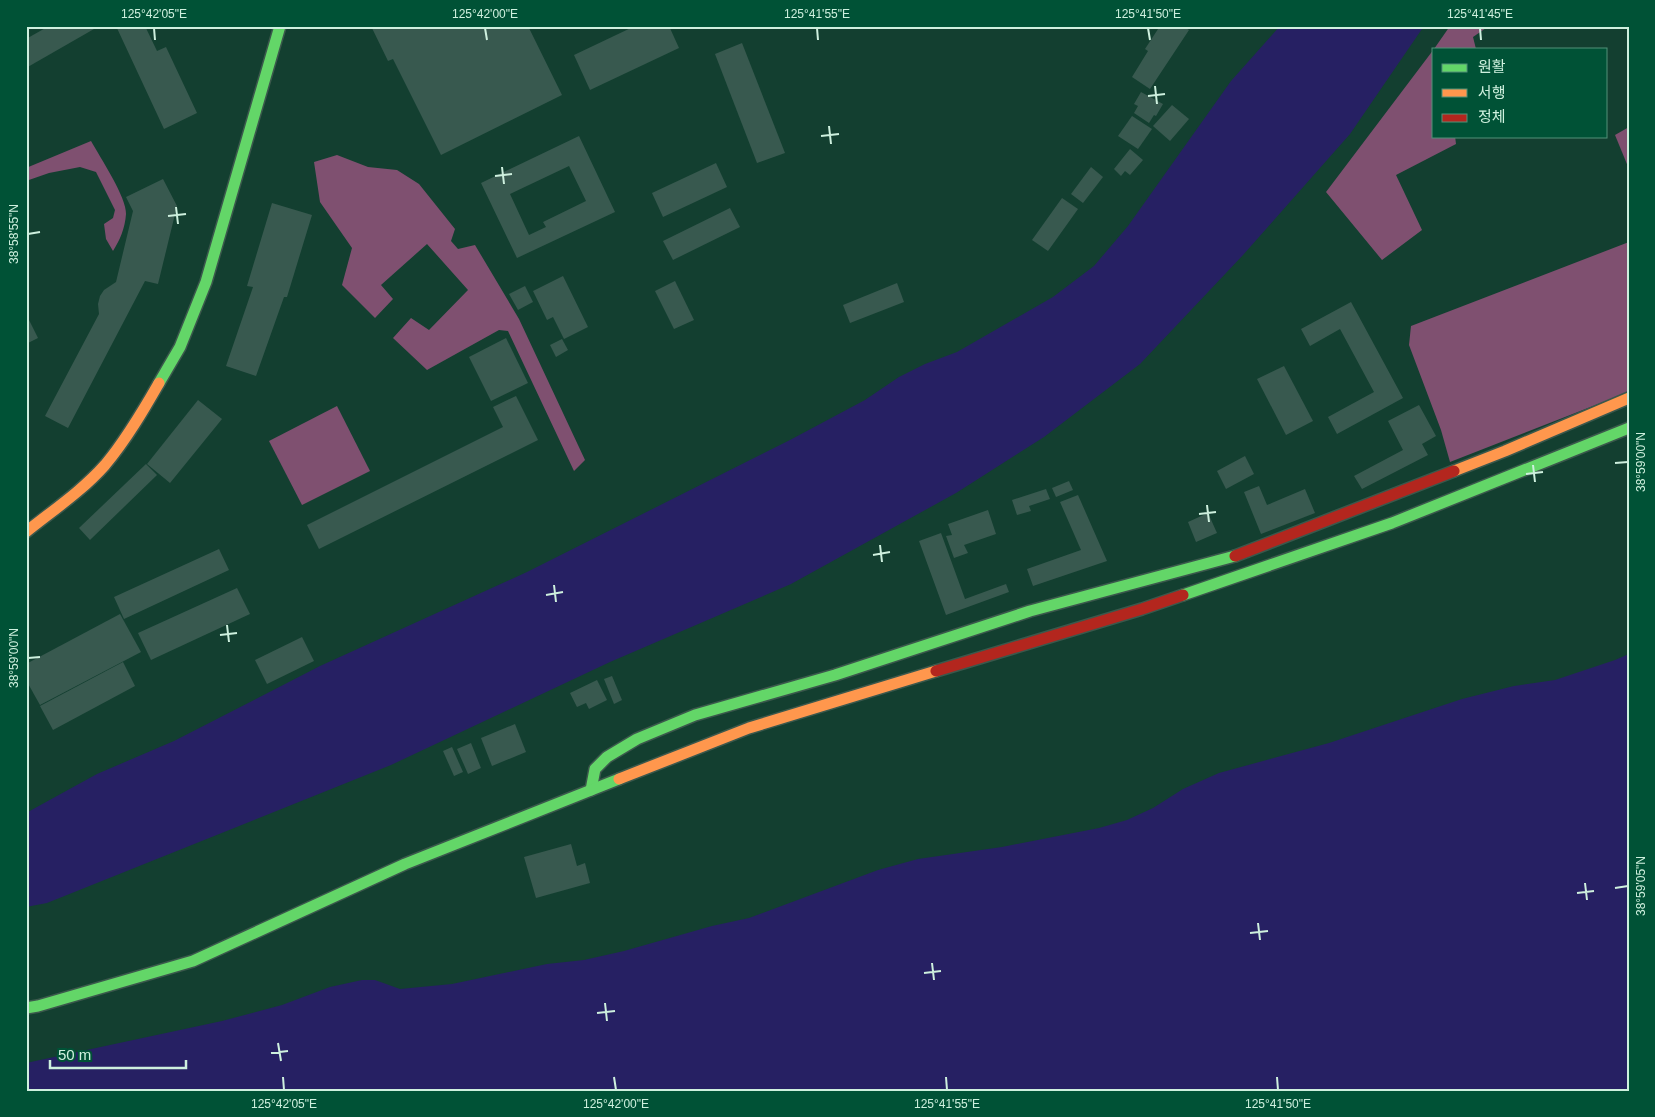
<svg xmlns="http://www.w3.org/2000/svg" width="1655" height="1117" viewBox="0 0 1655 1117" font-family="Arial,'Noto Sans KR',sans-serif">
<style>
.green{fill:#7f5070}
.water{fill:#262063}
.building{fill:#38594f;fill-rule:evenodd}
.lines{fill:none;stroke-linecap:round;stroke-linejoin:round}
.fast-casing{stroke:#3b584c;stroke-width:14}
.slow-casing{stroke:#3b584c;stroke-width:14}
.jam-casing{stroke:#3b584c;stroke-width:14}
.fast{stroke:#63d668;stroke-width:11}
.slow{stroke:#ff974d;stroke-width:11}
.jam{stroke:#b3261e;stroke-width:11}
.ticks{fill:none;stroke:#cef0de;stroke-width:2}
.neatline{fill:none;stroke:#cef0de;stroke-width:2}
.ticks-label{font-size:12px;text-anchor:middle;fill:#cef0de}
</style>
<rect width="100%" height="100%" fill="#133f30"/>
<g class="green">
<path d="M1450,26H1489L1473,37L1476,49H1434Z"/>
<path d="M1434,49V136H1455L1456,144L1396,175L1422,230L1382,260L1326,192Z"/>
<path d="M1629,127V169L1615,135Z"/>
<path d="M91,141C100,157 127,198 126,214C125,228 120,240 113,251L106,239L104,224L113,218L115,210L96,172L80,167L49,173L26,181V168Z"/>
<path d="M337,155L368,167L397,170L419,184L455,229L451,241L458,249L475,245L519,319L585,460L574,471L508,331L499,330L427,370L393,338L411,318L429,330L468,290L427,244L381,285L393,299L375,318L342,285L352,248L320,202L314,162Z"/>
<path d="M1629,242V392L1450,462L1441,430L1409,345L1411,326Z"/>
<path d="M337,406L370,471L302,505L269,441Z"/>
</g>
<g class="water">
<path d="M1280,26H1424L1350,134L1243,255L1140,364L1044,437L956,493L791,584L610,662L391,765L47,903L26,907V813L97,774L174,741L320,666L527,572L790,440L865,400L899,377L925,364L957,352L1053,297L1094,266L1128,226L1231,81Z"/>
<path d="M1629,654V1091H26V1063L222,1021L282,1005L330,987L362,980H375L400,989L452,984L547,964L584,960L624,951L712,926L749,918L878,870L918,859L1002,847L1099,828L1127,820L1153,808L1183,789L1219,773L1329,743L1462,699L1514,686L1555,680L1615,660Z"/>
</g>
<g class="building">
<path d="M49,26H92L94,29L26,68V39Z"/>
<path d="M116,26H145L157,51L166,47L197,113L164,129Z"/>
<path d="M371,26H528L562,95L441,155L393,59L388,61Z"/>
<path d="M635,26H669L679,48L590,90L574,55Z"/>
<path d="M1160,26H1183L1189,30L1150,89L1132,77L1148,51L1145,49Z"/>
<path d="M742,43L785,153L757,163L715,54Z"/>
<path d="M1141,92L1163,104L1156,116L1154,115L1149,123L1134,113L1138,106L1134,104Z"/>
<path d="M1172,105L1189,119L1170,141L1153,126Z"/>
<path d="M1132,116L1152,129L1138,149L1118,136Z"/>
<path d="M579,136L615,212L517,258L481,183ZM569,166L586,201L543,222L546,227L529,235L510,194Z"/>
<path d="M1130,149L1143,160L1130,175L1125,171L1121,176L1114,169Z"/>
<path d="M716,163L727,187L663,217L652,193Z"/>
<path d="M1091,167L1103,177L1083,203L1071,194Z"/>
<path d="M163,179L177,206L158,284L145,281L68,428L45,416L99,314L98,304L100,296L104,290L116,282L133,211L126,197Z"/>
<path d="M1062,198L1078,209L1048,251L1032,240Z"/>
<path d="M272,203L312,215L287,297H284L256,376L226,366L253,287L247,286Z"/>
<path d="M730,208L740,227L673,260L663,241Z"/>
<path d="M563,276L588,327L564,339L553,317L547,320L533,291Z"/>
<path d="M675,281L694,320L674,329L655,291Z"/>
<path d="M897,283L904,302L850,323L843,305Z"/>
<path d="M525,286L533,302L518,310L509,294Z"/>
<path d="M1351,302L1403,398L1337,434L1328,417L1374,392L1340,329L1310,346L1301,329Z"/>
<path d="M26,314L38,338L26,344Z"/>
<path d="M506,338L528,383L491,401L469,357Z"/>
<path d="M562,339L568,350L556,357L550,345Z"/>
<path d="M1284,366L1313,421L1286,435L1257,379Z"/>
<path d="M516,396L538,440L319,549L307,525L503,427L493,407Z"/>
<path d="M198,400L222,419L170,483L147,464Z"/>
<path d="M1419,405L1436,436L1422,444L1428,455L1362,489L1354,476L1403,450L1388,421Z"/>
<path d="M1245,456L1254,474L1226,489L1217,471Z"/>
<path d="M146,464L157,475L90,540L79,528Z"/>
<path d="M1069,481L1073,490L1056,497L1052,488Z"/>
<path d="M1259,486L1267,505L1305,489L1315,513L1261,534L1244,492Z"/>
<path d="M1046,489L1050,499L1029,506L1031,511L1017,515L1012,500Z"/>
<path d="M1078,495L1107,561L1033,586L1027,569L1081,550L1060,502Z"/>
<path d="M988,510L996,534L964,545L968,553L954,558L946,536L952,535L948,524Z"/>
<path d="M1208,513L1217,533L1196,542L1188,522Z"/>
<path d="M941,533L965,599L1006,584L1009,592L946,615L919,541Z"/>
<path d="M219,549L229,570L124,619L114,597Z"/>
<path d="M237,588L250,614L151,660L138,633Z"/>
<path d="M120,614L141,652L40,705L26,680V664Z"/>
<path d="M302,637L314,661L267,684L255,660Z"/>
<path d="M123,662L135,686L53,730L40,706Z"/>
<path d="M612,676L622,700L614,704L604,679Z"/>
<path d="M597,680L607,700L589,709L586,703L577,707L570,693Z"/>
<path d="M515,724L526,752L492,766L481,738Z"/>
<path d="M471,743L481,768L468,774L457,749Z"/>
<path d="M452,747L463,772L454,776L443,751Z"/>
<path d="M571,844L577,866L585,863L590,883L536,898L524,857Z"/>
</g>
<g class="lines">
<g class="fast-casing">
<g id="fast">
<path d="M159,383L180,347L206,282L280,26"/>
<path d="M1183,595L1392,523L1629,428"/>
<path d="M591,790L595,769L607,757L637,739L695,715L835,675L1030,611L1235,556"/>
<path d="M26,1008L38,1006L193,961L405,864L619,779"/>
</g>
</g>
<g class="slow-casing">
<g id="slow">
<path d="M1454,471L1505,451L1629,398"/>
<path d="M26,532C52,511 82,491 105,465C126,440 143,411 159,383"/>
<path d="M619,779L749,728L936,671"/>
</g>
</g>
<g class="jam-casing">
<g id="jam">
<path d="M1235,556L1454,471"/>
<path d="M936,671L1142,609L1183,595"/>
</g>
</g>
<use href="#fast" class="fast"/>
<use href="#slow" class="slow"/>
<use href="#jam" class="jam"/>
</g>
<path class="ticks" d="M154,28L155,40M485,28L487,40M817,28L818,40M1148,28L1150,40M1480,28L1481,40M1155,86L1157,104M1148,96L1165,94M829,126L831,144M821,136L839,134M502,167L504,184M495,176L512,174M176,207L178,224M168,216L186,214M28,234L40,232M1615,463L1628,462M1533,465L1535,482M1526,474L1543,472M1207,505L1209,522M1199,514L1216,512M880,545L882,562M873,555L890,552M554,585L556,602M546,595L563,592M227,625L229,642M220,635L237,633M28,658L40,657M1585,883L1587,900M1615,888L1628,886M1577,893L1594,891M1258,923L1260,940M1250,933L1268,931M932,963L934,980M924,973L941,971M605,1003L607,1021M597,1013L615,1011M278,1043L281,1061M271,1053L288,1051M283,1077L284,1090M614,1077L616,1090M946,1077L947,1090M1277,1077L1278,1090"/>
<rect width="1655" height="1117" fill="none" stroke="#005236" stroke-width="55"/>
<rect x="1432" y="48" width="175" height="90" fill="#005236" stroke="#529179"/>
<rect x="1442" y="64" width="25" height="8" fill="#63d668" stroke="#529179"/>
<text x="1478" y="72" font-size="15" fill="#cef0de">원활</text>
<rect x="1442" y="89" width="25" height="8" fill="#ff974d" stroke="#529179"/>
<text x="1478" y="98" font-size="15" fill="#cef0de">서행</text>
<rect x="1442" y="114" width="25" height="8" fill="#b3261e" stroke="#529179"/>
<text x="1478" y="122" font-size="15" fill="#cef0de">정체</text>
<path d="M50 1060v8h136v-8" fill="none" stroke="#cef0de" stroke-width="2.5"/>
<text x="58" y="1060" font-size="15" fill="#cef0de" stroke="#005236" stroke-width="4" paint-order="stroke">50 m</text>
<rect x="28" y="28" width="1600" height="1062" class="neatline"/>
<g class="ticks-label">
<text x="154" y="18">125°42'05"E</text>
<text x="485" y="18">125°42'00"E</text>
<text x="817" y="18">125°41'55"E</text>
<text x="1148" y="18">125°41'50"E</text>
<text x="1480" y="18">125°41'45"E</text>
<text transform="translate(14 234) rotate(-90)" y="4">38°58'55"N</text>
<text transform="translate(1641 462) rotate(-90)" y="4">38°59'00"N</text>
<text transform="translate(14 658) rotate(-90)" y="4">38°59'00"N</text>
<text transform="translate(1641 886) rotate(-90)" y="4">38°59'05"N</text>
<text x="284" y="1108">125°42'05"E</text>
<text x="616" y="1108">125°42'00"E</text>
<text x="947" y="1108">125°41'55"E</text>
<text x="1278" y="1108">125°41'50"E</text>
</g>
</svg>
